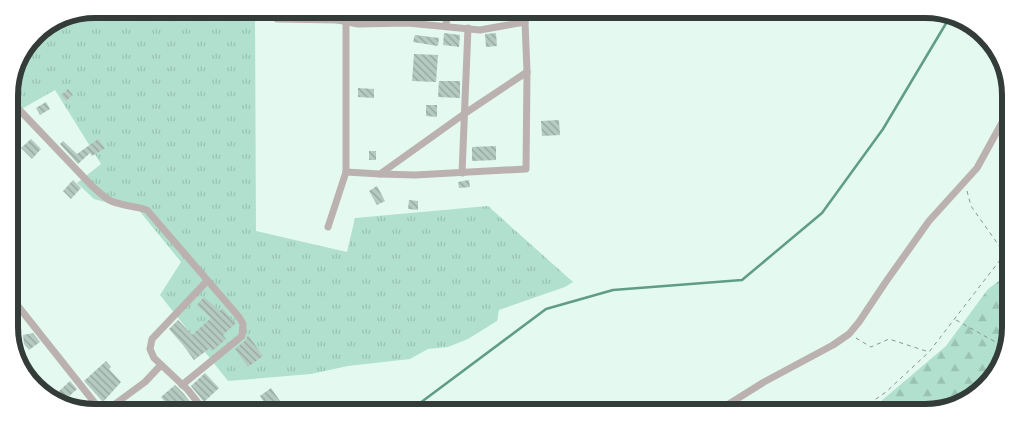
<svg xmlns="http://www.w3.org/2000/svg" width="1020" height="422" viewBox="0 0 1020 422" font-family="Raleway,sans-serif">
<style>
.grass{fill:url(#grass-tufts)}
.forest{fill:url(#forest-firs)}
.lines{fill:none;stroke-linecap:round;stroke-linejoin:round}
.stream{stroke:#609c86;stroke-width:2.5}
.building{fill:url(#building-back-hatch)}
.path{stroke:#879690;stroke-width:1;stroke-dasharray:4 4;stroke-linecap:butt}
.street{stroke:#bbb1b0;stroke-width:7}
.rim{fill:none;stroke:#333c38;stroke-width:6}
</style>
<defs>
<pattern id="grass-tufts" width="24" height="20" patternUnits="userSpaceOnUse" patternTransform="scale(1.25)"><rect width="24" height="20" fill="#b1e1ce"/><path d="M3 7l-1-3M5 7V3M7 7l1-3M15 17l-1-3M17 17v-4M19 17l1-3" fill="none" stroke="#99c2b2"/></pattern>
<pattern id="forest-firs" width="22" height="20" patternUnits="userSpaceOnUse" patternTransform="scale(1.25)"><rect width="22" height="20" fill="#b1e1ce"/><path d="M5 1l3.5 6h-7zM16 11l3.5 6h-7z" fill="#99c2b2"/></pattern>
<pattern id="building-back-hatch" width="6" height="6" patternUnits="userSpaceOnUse" patternTransform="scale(1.25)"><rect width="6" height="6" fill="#b5cac1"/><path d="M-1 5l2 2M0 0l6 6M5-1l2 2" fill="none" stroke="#94a59e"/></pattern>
</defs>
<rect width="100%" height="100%" fill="#e4faf1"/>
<path class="grass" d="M95,9L203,10L255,15L256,231L347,252L355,218L488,206L573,282L565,287L499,310L497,321L468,339L448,347L428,349L410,359L348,366L311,374L228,381L160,295L181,262L133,203L105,202L94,199L77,183L101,164L55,90L18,111L9,105V89L18,57L38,30Z"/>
<path class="forest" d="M1007,275L1005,360L973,399L930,413H867L946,346L988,289Z"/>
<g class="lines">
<path class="stream" d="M412,409L546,309L613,290L742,280L822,213L883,129L951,15"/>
</g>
<g class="building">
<path d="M444,33L460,35L459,47L443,45Z"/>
<path d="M496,33L497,46L486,47L485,34Z"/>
<path d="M415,35L439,38L438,46L413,42Z"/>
<path d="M414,54L438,55L436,82L412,81Z"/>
<path d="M439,81H460V98L438,97Z"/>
<path d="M358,88L374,89V98L358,97Z"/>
<path d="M68,89L73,95L66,101L61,95Z"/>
<path d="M46,102L50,109L40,115L36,108Z"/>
<path d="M426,105H437V117L426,116Z"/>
<path d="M559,120L560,135L542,136L541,121Z"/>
<path d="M31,139L41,149L32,159L21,148Z"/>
<path d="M98,139L105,148L92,156L90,153L78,164L60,144L63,141L77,154Z"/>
<path d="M496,146V160L472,161V147Z"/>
<rect x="369" y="151" width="7" height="9"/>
<path d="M73,180L81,188L71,199L63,191Z"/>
<path d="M469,180L470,187L459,188L458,182Z"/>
<path d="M377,186L385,201L377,205L369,191Z"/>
<path d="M409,200L418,201V210L408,209Z"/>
<path d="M204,297L220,311L222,308L236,323L223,335L226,339L212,351L210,348L194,360L183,345L169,329L178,320L192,335L211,318L197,305Z"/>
<path d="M33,333L40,342L29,350L24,344L23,335Z"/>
<path d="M248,335L263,356L248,367L235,349L246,340Z"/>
<path d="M106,361L111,367L109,369L121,382L103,402L84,381Z"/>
<path d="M205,373L219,388L204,402L191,386Z"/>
<path d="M70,381L77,389L64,401L57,393Z"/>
<path d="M175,385L184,394L195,408H170L161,397Z"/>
<path d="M271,388L285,408H268L260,396Z"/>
</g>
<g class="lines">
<g class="path">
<path d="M967,191L971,206L1007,257"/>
<path d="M956,320L999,344L1004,361"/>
<path d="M856,338L871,347L889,339L929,352"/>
<path d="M856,413L886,392L929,352L1007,251"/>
</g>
<g class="street">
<path d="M277,19L338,20L358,24L408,23L480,30L525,22"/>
<path d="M338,20V11"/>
<path d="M446,26L447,11"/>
<path d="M9,99L92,186C98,191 104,198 111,201C123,206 135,206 147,210L239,317L243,324L242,336L182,385"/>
<path d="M346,172V22"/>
<path d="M462,173L468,28"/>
<path d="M380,174L415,175L526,169L527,72L525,22L521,12"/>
<path d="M328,227L346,172L380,174L464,114L527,72"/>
<path d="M10,296L98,407"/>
<path d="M21,367L38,389"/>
<path d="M199,404L188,390L154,358L150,349L152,339L207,281"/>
<path d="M111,407L145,382L161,365"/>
<path d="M716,412L764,382L833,345L849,334L859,322L885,283L929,221L977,168L1010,108"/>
</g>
</g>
<path d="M0 0H1020V422H0ZM95 18H925A77 77 0 0 1 1002 95V327A77 77 0 0 1 925 404H95A77 77 0 0 1 18 327V95A77 77 0 0 1 95 18Z" fill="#fff" fill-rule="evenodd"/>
<path class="rim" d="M95 18H925A77 77 0 0 1 1002 95V327A77 77 0 0 1 925 404H95A77 77 0 0 1 18 327V95A77 77 0 0 1 95 18Z"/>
</svg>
